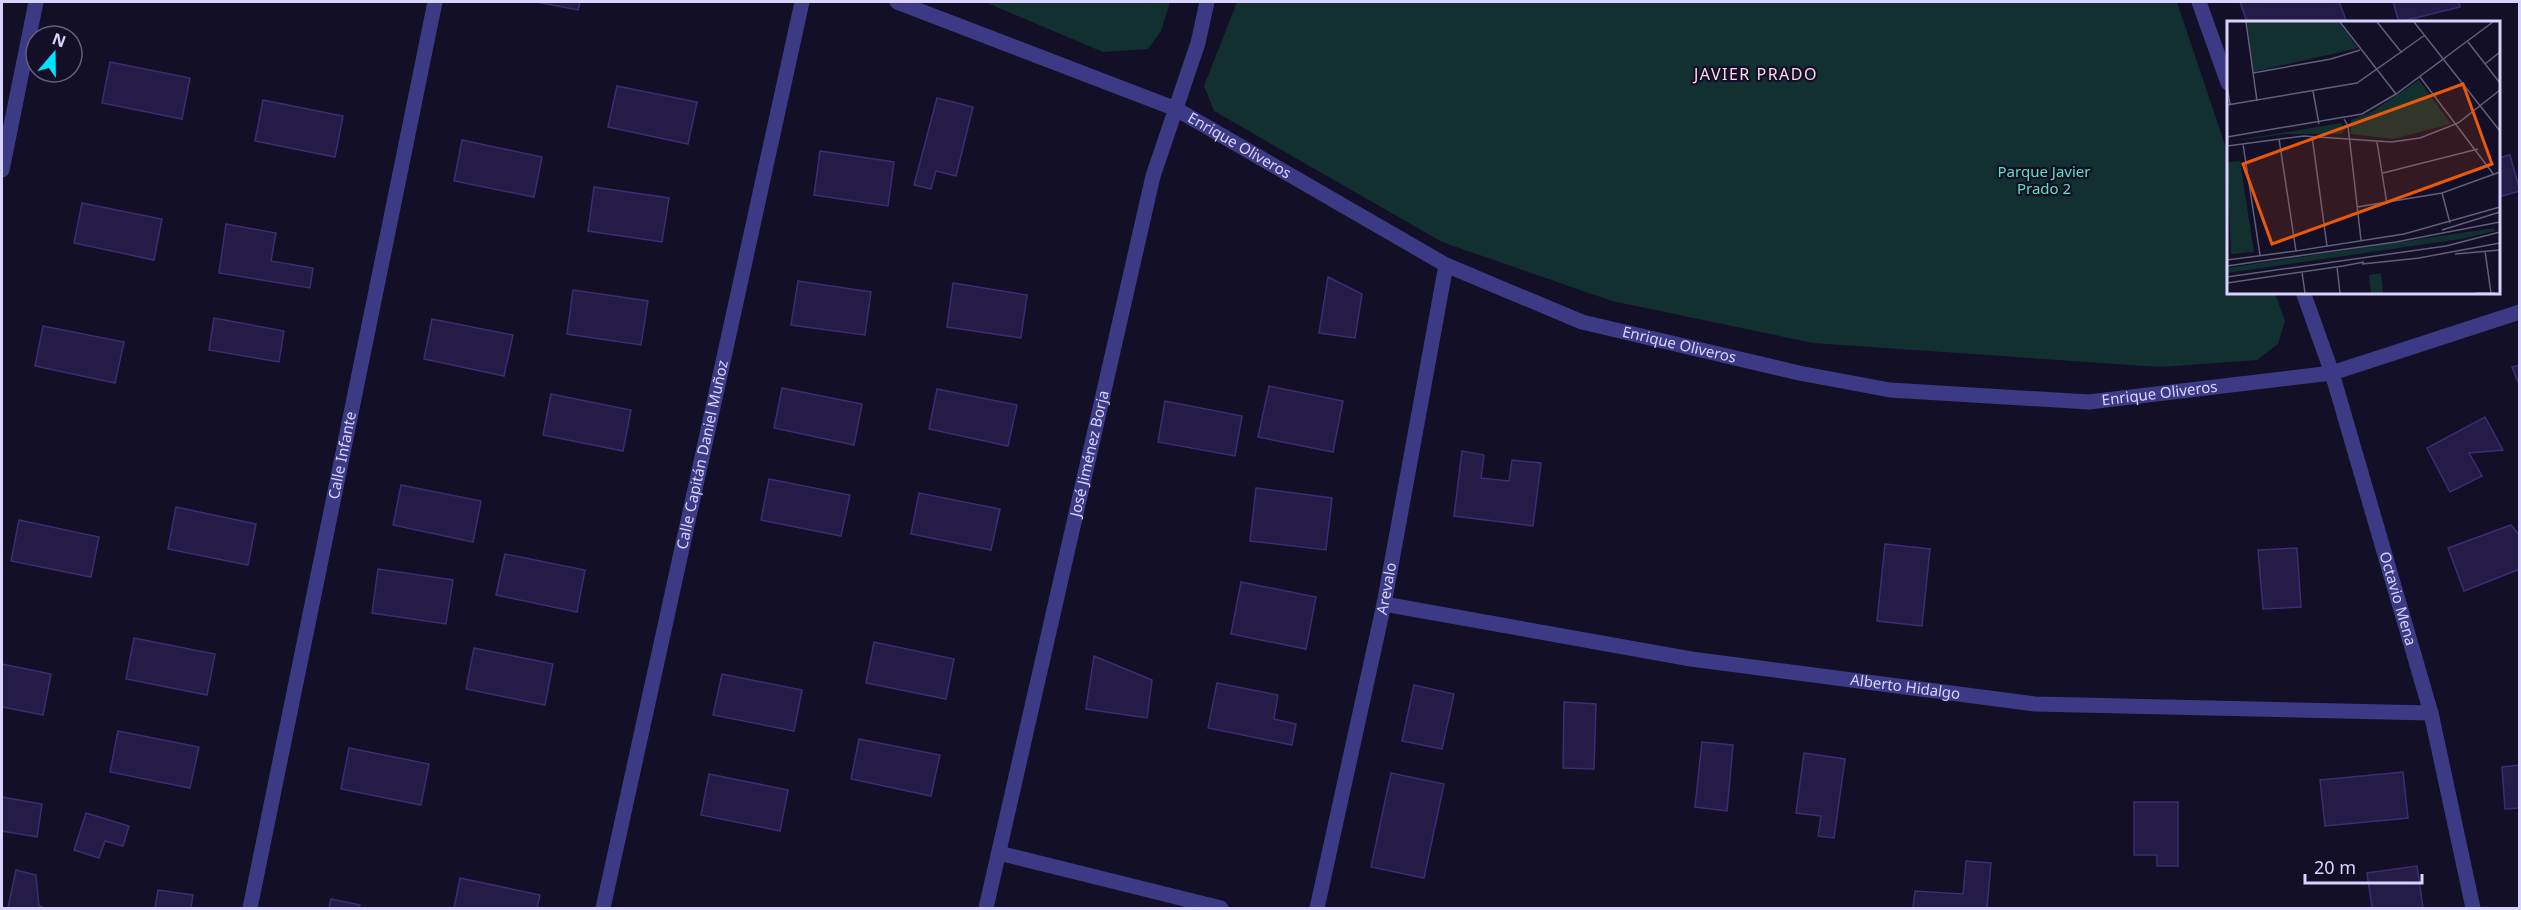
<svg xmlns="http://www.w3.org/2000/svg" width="2521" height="910" viewBox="0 0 2521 910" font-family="'Noto Sans',sans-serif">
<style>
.green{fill:#12302f}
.building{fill:#241b47;stroke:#3b2d73;stroke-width:1.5}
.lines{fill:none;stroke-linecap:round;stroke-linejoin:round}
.minor{stroke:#3d3a85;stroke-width:15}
.tertiary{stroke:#3d3a85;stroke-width:15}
.labels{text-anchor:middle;stroke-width:4.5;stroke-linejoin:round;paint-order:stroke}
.street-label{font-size:15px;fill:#d9d4ff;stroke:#130f26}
.park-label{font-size:15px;fill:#5fe0c0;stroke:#130f26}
.neighbourhood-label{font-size:16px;letter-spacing:1.5px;fill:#ffd6f0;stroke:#130f26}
.inset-road{fill:none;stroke:#625e7d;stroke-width:1.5}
.view{fill:#e8590c;fill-opacity:0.15;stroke:#e8590c;stroke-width:3}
.inset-edge{fill:none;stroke:#d9d4ff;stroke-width:3}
</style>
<rect width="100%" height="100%" fill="#130f26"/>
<g class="green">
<path d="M985,2H1170L1161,31L1148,49L1103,52Z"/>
<path d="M1237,2H2177L2228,154V292L2275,293L2285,321L2278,344L2257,360L2160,367L1813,343L1612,301L1442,242L1214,111L1204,86Z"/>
</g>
<g class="building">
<path d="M537,2H580L578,10Z"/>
<path d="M2240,2H2339L2346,20L2338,22H2247Z"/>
<path d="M2393,2H2459L2460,7L2399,22Z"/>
<path d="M110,62L190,78L182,119L102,103Z"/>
<path d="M617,86L697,102L688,144L608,127Z"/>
<path d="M937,98L973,107L956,176L936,171L931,189L914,185Z"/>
<path d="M263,100L343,116L335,157L255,141Z"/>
<path d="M462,140L542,157L534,197L454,181Z"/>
<path d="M820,151L894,162L888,206L814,195Z"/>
<path d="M2510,155L2520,191L2498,197V158Z"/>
<path d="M594,187L669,198L662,242L588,231Z"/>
<path d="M82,203L162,219L154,260L74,243Z"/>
<path d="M226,224L276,233L271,261L313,268L310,288L219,273Z"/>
<path d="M1328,277L1362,294L1355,338L1319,333Z"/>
<path d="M798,281L871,292L865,335L791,325Z"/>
<path d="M953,283L1027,295L1021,338L947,327Z"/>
<path d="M573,290L648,301L641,345L567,334Z"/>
<path d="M214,318L284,331L279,362L209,350Z"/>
<path d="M432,319L513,335L504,376L424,359Z"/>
<path d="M43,326L124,342L115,383L35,366Z"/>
<path d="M2520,365V387L2512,367Z"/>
<path d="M1269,386L1343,401L1333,452L1258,437Z"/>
<path d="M782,388L862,404L854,445L774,428Z"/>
<path d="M937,389L1017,405L1008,446L929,429Z"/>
<path d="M551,394L631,410L623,451L543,435Z"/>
<path d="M1165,401L1242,416L1235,456L1158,442Z"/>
<path d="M2485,417L2503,450L2469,453L2482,476L2450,492L2427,448Z"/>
<path d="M1462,451L1484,455L1481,478L1509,481L1512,460L1541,463L1533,526L1454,516Z"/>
<path d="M769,479L850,495L841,536L761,520Z"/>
<path d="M401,485L481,501L473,542L393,525Z"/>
<path d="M1256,488L1332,498L1326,550L1250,541Z"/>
<path d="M919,493L1000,509L991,550L911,534Z"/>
<path d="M176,507L256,524L248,565L168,549Z"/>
<path d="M19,520L99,537L91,577L11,561Z"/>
<path d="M2511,525L2520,536V569L2464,591L2448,548Z"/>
<path d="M1885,544L1930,549L1922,626L1877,621Z"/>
<path d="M2297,548L2301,607L2263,609L2258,550Z"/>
<path d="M505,554L585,570L577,612L496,595Z"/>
<path d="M378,569L453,580L446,624L372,613Z"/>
<path d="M1241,582L1316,597L1306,649L1231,634Z"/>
<path d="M134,638L215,654L207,695L126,679Z"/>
<path d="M874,642L954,659L946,699L866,683Z"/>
<path d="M474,648L553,664L545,705L466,689Z"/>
<path d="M1094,656L1152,680L1147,718L1086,709Z"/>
<path d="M2,664L51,674L43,715L2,707Z"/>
<path d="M722,674L802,690L794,731L713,715Z"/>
<path d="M1217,683L1278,695L1274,719L1296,724L1292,745L1208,728Z"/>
<path d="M1414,685L1454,694L1442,749L1402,741Z"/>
<path d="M1564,702L1596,704L1594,769L1563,768Z"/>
<path d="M118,731L199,747L190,788L110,772Z"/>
<path d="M859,739L940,755L931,796L851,779Z"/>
<path d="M1702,742L1733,745L1727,811L1695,807Z"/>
<path d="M349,748L429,764L421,805L341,789Z"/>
<path d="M1804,753L1845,759L1834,838L1818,836L1821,816L1796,813Z"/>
<path d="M2520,765V808L2505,809L2502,767Z"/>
<path d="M2403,772L2408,818L2325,826L2320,780Z"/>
<path d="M1391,773L1444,784L1424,878L1371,867Z"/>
<path d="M709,774L788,790L780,831L701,815Z"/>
<path d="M2,797L42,804L37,837L2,831Z"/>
<path d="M2134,802H2178V866H2157V855H2134Z"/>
<path d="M86,813L129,826L123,846L105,841L99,858L74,850Z"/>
<path d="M1966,861L1991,863L1987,908H1913L1915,891L1963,894Z"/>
<path d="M2417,866L2423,908H2372L2367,873Z"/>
<path d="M16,870L36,875L39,906L44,908H8Z"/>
<path d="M460,878L540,895L537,908H454Z"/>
<path d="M158,890L193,895L191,908H155Z"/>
<path d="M331,899L360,905L359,908H329Z"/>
</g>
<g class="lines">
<g class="minor">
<path d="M2199,2L2228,83"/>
<path d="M2,170L36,2"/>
<path id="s1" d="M2303,292L2332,373L2431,713L2473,908"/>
<path id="s2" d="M1384,604L1691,659L2035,704L2431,713"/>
<path d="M999,853L1221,908"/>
<path id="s3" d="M250,908L435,2"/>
<path id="s4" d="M603,908L802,2"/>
<path id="s5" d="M986,908L1153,176L1198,43L1207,2"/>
<path id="s6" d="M1317,908L1384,604L1446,265"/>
</g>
<path class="tertiary" id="s7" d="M897,2L1176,109L1446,265L1582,322L1799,373L1890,390L2089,402L2332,373L2520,312"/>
</g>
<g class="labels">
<g class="street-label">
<text dy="5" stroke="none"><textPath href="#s7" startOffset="372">Enrique Oliveros</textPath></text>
<text dy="5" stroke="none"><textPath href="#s7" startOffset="858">Enrique Oliveros</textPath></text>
<text dy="5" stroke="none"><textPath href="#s7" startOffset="1344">Enrique Oliveros</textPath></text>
<text dy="5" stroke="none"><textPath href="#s5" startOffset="466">José Jiménez Borja</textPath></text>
<text dy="5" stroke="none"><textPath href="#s3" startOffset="462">Calle Infante</textPath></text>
<text dy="5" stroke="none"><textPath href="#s4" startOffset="464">Calle Capitán Daniel Muñoz</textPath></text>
<text dy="5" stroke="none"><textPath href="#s6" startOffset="327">Arevalo</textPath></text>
<text dy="5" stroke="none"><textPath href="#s1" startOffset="321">Octavio Mena</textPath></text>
<text dy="5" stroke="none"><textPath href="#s2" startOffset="528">Alberto Hidalgo</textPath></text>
</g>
<g class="park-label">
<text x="2044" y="177">Parque Javier<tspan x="2044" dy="17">Prado 2</tspan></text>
</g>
<g class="neighbourhood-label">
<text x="1756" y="80">JAVIER PRADO</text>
</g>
</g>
<g transform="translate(2227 21)">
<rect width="273" height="273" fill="#130f26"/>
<path d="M20,1H112L131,27L26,51ZM192,59L224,103L166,118L124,113V99L146,90ZM114,102L118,109L114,113H59L0,121ZM13,140L27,231L4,233L0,141ZM267,207L268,210L234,218L0,252V247ZM154,252L156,272H144L142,254Z" fill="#12302f"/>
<path class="inset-road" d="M19,1L30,80M113,1L169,73M150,1L175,32M187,1L273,110M241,21L273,62M258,43L273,31M26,52L104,38L133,29M193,56L267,154M0,65L3,83M86,70L92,103M0,84L130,62L198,14M117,98L121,105L134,219M85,115L100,225M0,116L135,93L169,73L266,1M52,118L69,230L177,213L273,186M150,121L160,183M16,123L33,234M0,125L77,115L164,121L193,117L231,102L273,69M156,152L251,128M215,172L223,202M130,186L215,172L273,151M215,209L273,191M258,230L264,272M228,233L273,229M192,237L273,222M0,239L69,230M135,243L193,237M0,245L169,221L273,201M116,245L137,241M110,246L113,272M75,251L78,272M0,256L219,225L273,211M0,262L116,245M249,272H268"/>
<path class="view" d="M236,63L265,143L45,223L16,143Z"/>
<rect width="273" height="273" class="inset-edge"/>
</g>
<rect width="2521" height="910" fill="none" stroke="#d9d4ff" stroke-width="6"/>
<g transform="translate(54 54) rotate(20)"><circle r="28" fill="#130f26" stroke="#625e7d" stroke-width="1.5"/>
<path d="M0-4.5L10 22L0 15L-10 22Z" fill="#00e5ff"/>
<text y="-9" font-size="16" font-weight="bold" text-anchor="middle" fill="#d9d4ff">N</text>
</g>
<path d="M2305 874v9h117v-9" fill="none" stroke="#d9d4ff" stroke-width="3"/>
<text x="2314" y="874" font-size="18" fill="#d9d4ff" stroke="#130f26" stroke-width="4.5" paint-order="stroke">20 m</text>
</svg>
